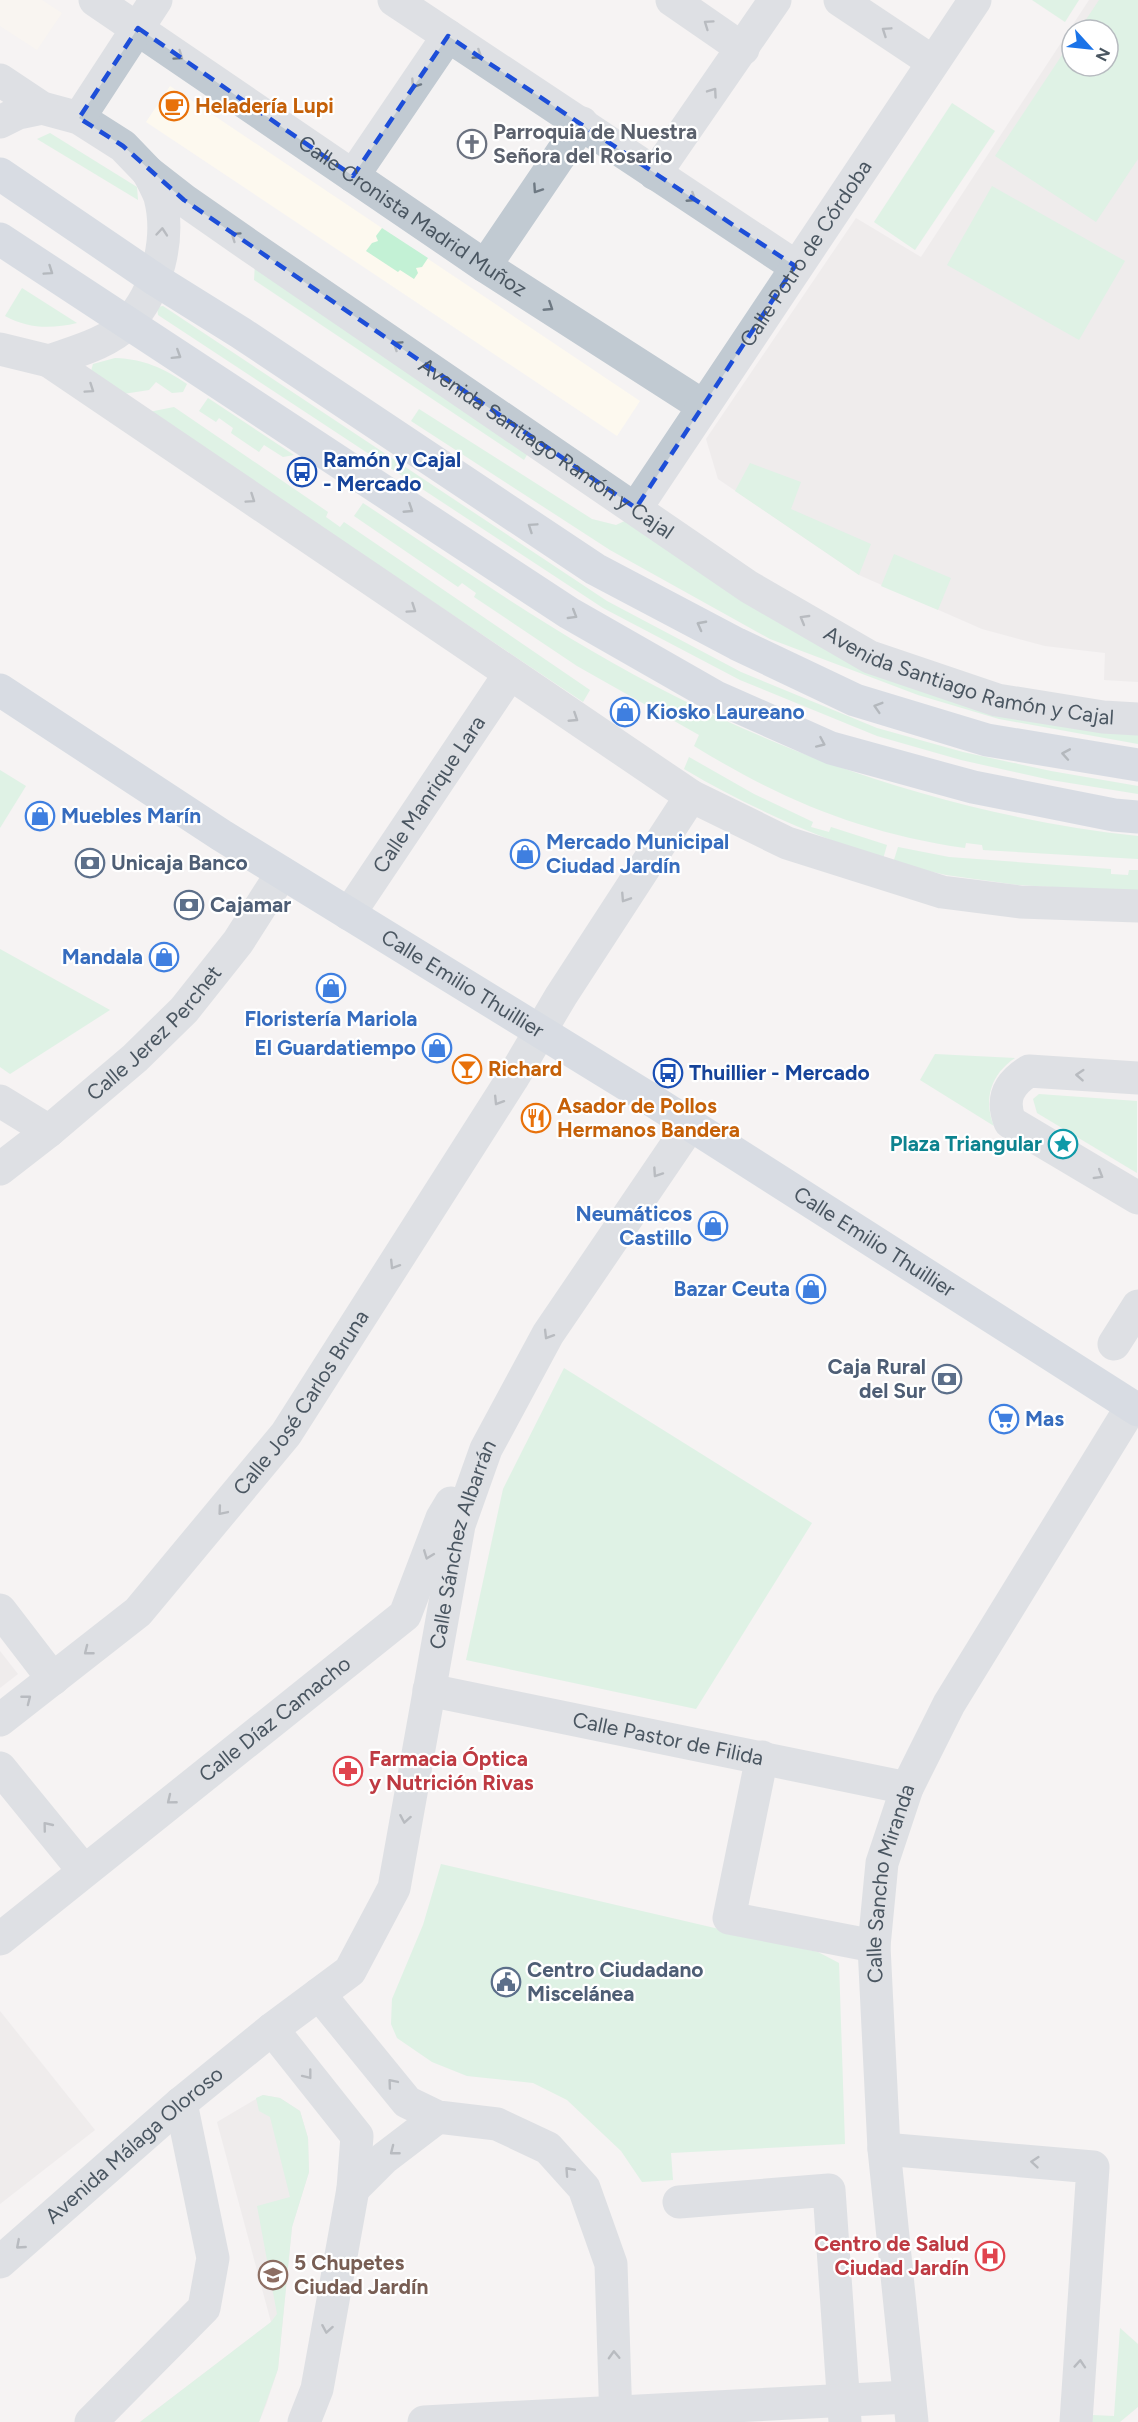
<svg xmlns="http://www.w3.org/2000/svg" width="1138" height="2422" viewBox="0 0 1138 2422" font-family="Figtree,sans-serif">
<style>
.commercial{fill:#fdf9ef}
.education{fill:#e6e4e5;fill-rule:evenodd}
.green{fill:#c3f1d5}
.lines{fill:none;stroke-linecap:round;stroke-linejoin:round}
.minor{stroke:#c1cad2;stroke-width:33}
.major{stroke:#b3c2d1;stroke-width:33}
.oneway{stroke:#6e7983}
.oneway2{stroke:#64717d}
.marked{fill:none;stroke:#1d4ed8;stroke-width:4.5;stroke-dasharray:12 8;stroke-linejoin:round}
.labels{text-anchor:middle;stroke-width:4.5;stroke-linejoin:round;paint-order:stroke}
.food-label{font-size:21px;font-weight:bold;fill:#c56008;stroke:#fff;text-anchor:start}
.worship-label{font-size:21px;font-weight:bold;fill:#5b616d;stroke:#fff;text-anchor:start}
.street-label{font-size:21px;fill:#4a5661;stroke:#fff}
.transit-label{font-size:21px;font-weight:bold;fill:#164399;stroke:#fff;text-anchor:start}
.shop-label{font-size:21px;font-weight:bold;fill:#366cbe;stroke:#fff;text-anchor:start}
.service-label{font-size:21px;font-weight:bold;fill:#4e5e75;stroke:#fff;text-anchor:start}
.culture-label{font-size:21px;font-weight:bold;fill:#0d838f;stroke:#fff;text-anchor:end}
.health-label{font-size:21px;font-weight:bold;fill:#be3a42;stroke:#fff;text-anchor:start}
.education-label{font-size:21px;font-weight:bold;fill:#785e54;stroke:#fff;text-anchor:start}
</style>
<rect width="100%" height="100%" fill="#f5f3f3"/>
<g class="commercial">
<path d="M0,0H42L62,13L37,50L0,26Z"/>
<path d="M170,86L640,401L617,436L146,122Z"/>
</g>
<g class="education">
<path d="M1089,0H1138V682L1104,680L1105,653L1045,646L982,629L859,575L718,479L706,439L856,218L921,257ZM1072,30H1108V66H1072Z"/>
<path d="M0,1651L18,1674L0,1688Z"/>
<path d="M0,2011L95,2130L0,2204Z"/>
<path d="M263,2095L280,2098L300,2111L308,2138L309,2172L292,2227L278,2369L266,2405L259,2422H140L271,2322L217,2122Z"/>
</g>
<g class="green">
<path d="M1032,0H1079L1065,22Z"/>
<path d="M1099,0H1138V159L1096,222L995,156L1072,40V66H1108V30H1079Z"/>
<path d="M952,103L995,131L915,250L874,222Z"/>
<path d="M50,133L137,187L138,200L37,139Z"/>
<path d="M992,186L1125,261L1079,340L947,265Z"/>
<path d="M382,228L428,258L422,267L416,268L418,273L414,279L400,270L398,272L366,251L372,243L378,241L376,236Z"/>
<path d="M255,264L531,448L524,460L254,280Z"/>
<path d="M22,288L77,323C51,329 29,329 5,316Z"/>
<path d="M163,306L607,601L741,672L877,728L963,752L1051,771L1138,786V794L1051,780L961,760L877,736L740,680L603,608L158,315L157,307Z"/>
<path d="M115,358C144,359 163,368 187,384L183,392L172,393L156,382L149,390L123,394L91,371L93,364Z"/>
<path d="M208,398L294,455L283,457L264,445L259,452L231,433L233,428L219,418L216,422L199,411Z"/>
<path d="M174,407L328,512L326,517L340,527L344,522L590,690L583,702L149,412Z"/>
<path d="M419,409L592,519L616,525L631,518L787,620L1138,726V744L999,719L918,695L770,639L610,550L411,421Z"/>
<path d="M750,463L801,482L791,509L871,544L859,575L735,491Z"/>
<path d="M363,503C439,553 513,605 592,651C759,749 945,815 1138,836V859L983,850L982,845L966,843L965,848C862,833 782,800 694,746L699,735L577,666L474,597L476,593L462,583L458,587L354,516Z"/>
<path d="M894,554L951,578L938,610L881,586Z"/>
<path d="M689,757L754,794L813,822L811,827L829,832L831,827L887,845L883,859C811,834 750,808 684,769Z"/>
<path d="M0,770L26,786L0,828Z"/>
<path d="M898,847L949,857L1111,869V874L1128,875L1129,870H1138V892L1018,885L946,875L893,863Z"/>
<path d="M0,949L110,1010L10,1074L0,1067Z"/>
<path d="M935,1054L1015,1058C991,1074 983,1099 994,1126L920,1080Z"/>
<path d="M1039,1094L1137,1101V1173L1037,1113L1033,1099Z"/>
<path d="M564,1368L812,1523L696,1709L466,1660L503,1489Z"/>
<path d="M441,1864L818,1952L839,1963L845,2144L671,2153L673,2180L642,2182L621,2151L567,2100L533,2083L467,2076L432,2062L397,2038L391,2024L392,1999L423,1925Z"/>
<path d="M263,2095L280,2098L300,2111L308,2138L309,2172L292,2227L278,2369L259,2422H140L271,2322L277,2314L257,2206L290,2197L270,2117L259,2111L256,2098Z"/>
<path d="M1120,2328L1138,2344V2407L1120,2422H1086L1092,2415L1114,2416Z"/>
</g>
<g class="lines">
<g class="minor">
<path id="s1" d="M95,0L485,266L703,406"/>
<path d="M394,0L795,266"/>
<path d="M672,0L743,49"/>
<path d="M840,0L933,62"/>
<path id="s2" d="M0,80L42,108L79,118L123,146L148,172L184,200L250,246L749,587L870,657L997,700L1103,717L1138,719"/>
<path d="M79,118L156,0"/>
<path d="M0,122L18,113L42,108"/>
<path d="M655,174L775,0"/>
<path d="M353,176L448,36"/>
<path d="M485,266L582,123"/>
<path d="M0,349L49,361L691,796L787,843L942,892L1020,902L1138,906"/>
<path d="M49,361C74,352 109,343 128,323C157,292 171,239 160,197C157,189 152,180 148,172"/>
<path id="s3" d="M636,508L975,0"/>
<path id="s4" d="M349,914L509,675"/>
<path d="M1138,1078L1029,1071C1008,1084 1001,1099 1010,1122L1138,1198"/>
<path d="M0,1101L49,1131"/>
<path id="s5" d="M0,1169L49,1131L135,1058L184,1010L238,942L282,873"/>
<path d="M1114,1344L1138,1306"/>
<path d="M0,1610L53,1679"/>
<path id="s6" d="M429,1690L907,1788"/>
<path id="s7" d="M0,1720L138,1612L286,1434L512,1079L561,996L691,796"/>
<path d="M762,1757L729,1918L874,1946"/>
<path d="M0,1768L84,1871"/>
<path id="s8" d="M0,1939L405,1615L442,1518L451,1503"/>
<path d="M319,1994L407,2102L438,2117L497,2124L548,2148L584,2188L611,2264L616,2422"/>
<path d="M272,2029L357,2136L353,2189L317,2389L304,2422"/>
<path d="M884,2149L1093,2167L1076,2422"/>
<path d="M353,2189L383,2159L438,2117"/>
<path d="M679,2202L829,2190L845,2422"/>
<path id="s9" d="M0,2262L181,2103L272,2029L350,1971L394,1888L459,1525L486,1449L548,1334L690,1125"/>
<path d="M91,2422L204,2308L213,2258L181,2103"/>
<path d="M424,2422L908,2397"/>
<path id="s10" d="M912,2422L884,2149L874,1946L882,1863L907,1788L949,1704L1132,1406"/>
</g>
<g class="major">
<path d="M0,174L156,280L241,333L595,569L737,644L855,700L987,740L1138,765"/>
<path d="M0,239L569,613L716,697L831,748L973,787L1114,815L1138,817"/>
<path id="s11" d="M0,690L221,835L650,1099L1138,1410"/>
</g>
</g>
<defs><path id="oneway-chevron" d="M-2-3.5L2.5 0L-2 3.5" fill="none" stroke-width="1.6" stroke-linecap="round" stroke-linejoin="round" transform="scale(1.5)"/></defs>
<g class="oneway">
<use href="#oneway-chevron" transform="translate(708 24) rotate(-145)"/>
<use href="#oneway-chevron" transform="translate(886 31) rotate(-146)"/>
<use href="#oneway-chevron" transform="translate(478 55) rotate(33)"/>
<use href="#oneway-chevron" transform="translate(179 56) rotate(35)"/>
<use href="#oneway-chevron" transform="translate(415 84) rotate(124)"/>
<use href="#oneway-chevron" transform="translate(713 92) rotate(-55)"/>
<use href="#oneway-chevron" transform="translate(537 189) rotate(124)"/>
<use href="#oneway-chevron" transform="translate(692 198) rotate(33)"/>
<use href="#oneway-chevron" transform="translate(162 232) rotate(-85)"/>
<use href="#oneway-chevron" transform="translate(235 236) rotate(-145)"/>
<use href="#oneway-chevron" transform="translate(549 307) rotate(33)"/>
<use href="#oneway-chevron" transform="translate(397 345) rotate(-146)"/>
<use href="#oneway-chevron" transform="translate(90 389) rotate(34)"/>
<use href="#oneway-chevron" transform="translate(251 499) rotate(34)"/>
<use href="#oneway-chevron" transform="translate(412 609) rotate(34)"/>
<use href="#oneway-chevron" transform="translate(804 619) rotate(-150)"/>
<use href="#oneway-chevron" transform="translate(574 718) rotate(33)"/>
<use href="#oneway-chevron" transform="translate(625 898) rotate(123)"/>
<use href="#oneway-chevron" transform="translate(1080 1075) rotate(-176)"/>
<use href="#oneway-chevron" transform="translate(498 1101) rotate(122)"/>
<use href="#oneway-chevron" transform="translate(657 1173) rotate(124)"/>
<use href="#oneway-chevron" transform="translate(1099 1175) rotate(31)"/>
<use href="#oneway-chevron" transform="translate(394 1265) rotate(122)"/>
<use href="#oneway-chevron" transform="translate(548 1335) rotate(121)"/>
<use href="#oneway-chevron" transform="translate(222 1511) rotate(130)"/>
<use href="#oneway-chevron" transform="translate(428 1555) rotate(111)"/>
<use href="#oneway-chevron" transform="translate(88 1651) rotate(142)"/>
<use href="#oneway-chevron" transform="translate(27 1699) rotate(-38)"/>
<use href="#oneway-chevron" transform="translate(171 1800) rotate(141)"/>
<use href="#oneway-chevron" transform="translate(405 1819) rotate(100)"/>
<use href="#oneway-chevron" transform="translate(47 1826) rotate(-129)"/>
<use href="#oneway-chevron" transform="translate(308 2075) rotate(52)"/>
<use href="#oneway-chevron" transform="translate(392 2083) rotate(-130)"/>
<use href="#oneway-chevron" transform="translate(394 2151) rotate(142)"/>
<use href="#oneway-chevron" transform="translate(1035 2162) rotate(-175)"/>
<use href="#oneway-chevron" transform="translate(569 2171) rotate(-132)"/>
<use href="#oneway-chevron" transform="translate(20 2245) rotate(139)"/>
<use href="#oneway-chevron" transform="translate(327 2329) rotate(100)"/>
<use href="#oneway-chevron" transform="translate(614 2355) rotate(-92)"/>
<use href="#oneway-chevron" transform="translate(1080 2364) rotate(-86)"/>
</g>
<g class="oneway2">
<use href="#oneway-chevron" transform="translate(49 271) rotate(34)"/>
<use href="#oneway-chevron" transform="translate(177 355) rotate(32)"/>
<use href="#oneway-chevron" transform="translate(409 509) rotate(33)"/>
<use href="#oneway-chevron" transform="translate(532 527) rotate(-146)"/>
<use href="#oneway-chevron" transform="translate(573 615) rotate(31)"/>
<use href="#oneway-chevron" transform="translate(701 625) rotate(-152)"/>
<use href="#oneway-chevron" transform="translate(878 707) rotate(-163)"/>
<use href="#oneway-chevron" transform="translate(821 743) rotate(24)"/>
<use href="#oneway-chevron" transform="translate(1066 754) rotate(-170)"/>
</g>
<path d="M0 0H1138V2422H0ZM138,28L353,176L448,36L795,266L636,508L184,200L123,146L79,118Z" fill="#f5f3f3" fill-opacity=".55" fill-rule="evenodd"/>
<path class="marked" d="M138,28L353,176L448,36L795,266L636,508L184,200L123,146L79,118Z"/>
<defs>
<g id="cafe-ring" transform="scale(1.5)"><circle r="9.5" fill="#fff" stroke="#e8710a" stroke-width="1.5"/><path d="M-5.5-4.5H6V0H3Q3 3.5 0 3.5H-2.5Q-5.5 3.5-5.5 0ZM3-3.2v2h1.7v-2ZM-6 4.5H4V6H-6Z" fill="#e8710a"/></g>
<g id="church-ring" transform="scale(1.5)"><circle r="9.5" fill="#fff" stroke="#6b7280" stroke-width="1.5"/><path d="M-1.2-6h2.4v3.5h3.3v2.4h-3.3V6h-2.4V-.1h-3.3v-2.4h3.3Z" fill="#6b7280"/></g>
<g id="bus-ring" transform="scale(1.5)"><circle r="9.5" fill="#fff" stroke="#1a4fb4" stroke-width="1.5"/><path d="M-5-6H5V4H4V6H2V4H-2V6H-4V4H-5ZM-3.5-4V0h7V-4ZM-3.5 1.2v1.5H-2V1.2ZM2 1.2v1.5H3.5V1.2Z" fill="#1a4fb4"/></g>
<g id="shop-ring" transform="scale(1.5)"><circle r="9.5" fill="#fff" stroke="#3f7fe0" stroke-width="1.5"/><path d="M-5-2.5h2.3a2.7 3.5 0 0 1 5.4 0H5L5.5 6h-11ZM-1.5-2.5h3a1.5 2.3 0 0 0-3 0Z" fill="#3f7fe0"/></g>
<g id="bank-ring" transform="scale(1.5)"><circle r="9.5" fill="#fff" stroke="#5c6f8a" stroke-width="1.5"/><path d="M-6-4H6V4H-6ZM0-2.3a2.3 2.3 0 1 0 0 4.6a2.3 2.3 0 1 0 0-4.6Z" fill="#5c6f8a"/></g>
<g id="bar-ring" transform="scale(1.5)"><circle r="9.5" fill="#fff" stroke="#e8710a" stroke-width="1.5"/><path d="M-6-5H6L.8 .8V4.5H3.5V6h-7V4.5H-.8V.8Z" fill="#e8710a"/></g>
<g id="restaurant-ring" transform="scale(1.5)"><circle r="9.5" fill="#fff" stroke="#e8710a" stroke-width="1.5"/><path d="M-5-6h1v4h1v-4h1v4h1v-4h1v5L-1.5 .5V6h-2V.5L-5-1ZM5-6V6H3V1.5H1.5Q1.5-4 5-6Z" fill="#e8710a"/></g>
<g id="sight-ring" transform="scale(1.5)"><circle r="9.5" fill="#fff" stroke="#0f9aa8" stroke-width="1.5"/><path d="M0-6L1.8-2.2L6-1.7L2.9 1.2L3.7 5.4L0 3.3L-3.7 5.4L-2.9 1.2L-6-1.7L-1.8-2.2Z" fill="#0f9aa8"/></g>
<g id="supermarket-ring" transform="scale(1.5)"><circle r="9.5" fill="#fff" stroke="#3f7fe0" stroke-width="1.5"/><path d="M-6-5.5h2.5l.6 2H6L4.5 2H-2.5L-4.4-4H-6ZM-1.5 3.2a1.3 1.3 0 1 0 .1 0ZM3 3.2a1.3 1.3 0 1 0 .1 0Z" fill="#3f7fe0"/></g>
<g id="pharmacy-ring" transform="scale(1.5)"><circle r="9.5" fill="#fff" stroke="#e0444e" stroke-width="1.5"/><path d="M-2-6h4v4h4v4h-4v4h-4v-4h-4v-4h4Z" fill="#e0444e"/></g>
<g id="civic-ring" transform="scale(1.5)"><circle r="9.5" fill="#fff" stroke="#5c6f8a" stroke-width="1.5"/><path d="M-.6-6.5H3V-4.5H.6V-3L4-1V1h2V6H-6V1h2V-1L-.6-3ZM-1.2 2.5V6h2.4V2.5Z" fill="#5c6f8a"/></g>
<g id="hospital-ring" transform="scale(1.5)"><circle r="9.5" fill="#fff" stroke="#e0444e" stroke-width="1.5"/><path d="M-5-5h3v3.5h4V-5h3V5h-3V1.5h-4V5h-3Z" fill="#e0444e"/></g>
<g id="school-ring" transform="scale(1.5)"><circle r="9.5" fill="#fff" stroke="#8d6e63" stroke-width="1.5"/><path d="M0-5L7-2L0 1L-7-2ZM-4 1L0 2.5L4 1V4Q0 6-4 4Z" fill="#8d6e63"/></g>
</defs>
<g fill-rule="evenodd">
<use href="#cafe-ring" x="174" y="106"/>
<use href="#church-ring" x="472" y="144"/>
<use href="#bus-ring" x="302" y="472"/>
<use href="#shop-ring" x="625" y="712"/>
<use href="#shop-ring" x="40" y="816"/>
<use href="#shop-ring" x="525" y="854"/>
<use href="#bank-ring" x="90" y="863"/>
<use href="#bank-ring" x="189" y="905"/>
<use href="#shop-ring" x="164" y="957"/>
<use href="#shop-ring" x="331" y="988"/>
<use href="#shop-ring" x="437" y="1048"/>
<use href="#bar-ring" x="467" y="1069"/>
<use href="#bus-ring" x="668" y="1073"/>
<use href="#restaurant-ring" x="536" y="1118"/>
<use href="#sight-ring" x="1063" y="1144"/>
<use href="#shop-ring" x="713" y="1226"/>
<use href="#shop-ring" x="811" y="1289"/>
<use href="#bank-ring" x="947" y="1379"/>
<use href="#supermarket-ring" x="1004" y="1419"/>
<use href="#pharmacy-ring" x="348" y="1771"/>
<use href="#civic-ring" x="506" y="1982"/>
<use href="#hospital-ring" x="990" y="2256"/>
<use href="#school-ring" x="273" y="2275"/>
</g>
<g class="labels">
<g class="food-label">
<text x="195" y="113">Heladería Lupi</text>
<text x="488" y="1076">Richard</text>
<text x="557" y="1113">Asador de Pollos<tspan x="557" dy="24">Hermanos Bandera</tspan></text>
</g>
<g class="worship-label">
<text x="493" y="139">Parroquia de Nuestra<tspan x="493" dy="24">Señora del Rosario</tspan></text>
</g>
<g class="street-label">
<text dy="7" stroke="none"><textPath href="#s1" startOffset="384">Calle Cronista Madrid Muñoz</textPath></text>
<text dy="7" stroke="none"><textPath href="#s3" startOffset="306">Calle Potro de Córdoba</textPath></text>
<text dy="7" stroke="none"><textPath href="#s2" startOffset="662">Avenida Santiago Ramón y Cajal</textPath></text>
<text dy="7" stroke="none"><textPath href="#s2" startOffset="1148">Avenida Santiago Ramón y Cajal</textPath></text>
<text dy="7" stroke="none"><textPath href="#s4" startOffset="144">Calle Manrique Lara</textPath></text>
<text dy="7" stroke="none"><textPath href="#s11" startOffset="548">Calle Emilio Thuillier</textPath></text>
<text dy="7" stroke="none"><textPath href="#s5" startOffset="206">Calle Jerez Perchet</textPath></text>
<text dy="7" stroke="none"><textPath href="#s11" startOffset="1034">Calle Emilio Thuillier</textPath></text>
<text dy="7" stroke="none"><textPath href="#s7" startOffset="441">Calle José Carlos Bruna</textPath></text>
<text dy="7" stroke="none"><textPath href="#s9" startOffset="900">Calle Sánchez Albarrán</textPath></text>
<text dy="7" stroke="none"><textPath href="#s8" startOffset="352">Calle Díaz Camacho</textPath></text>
<text dy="7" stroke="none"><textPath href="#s6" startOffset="244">Calle Pastor de Filida</textPath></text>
<text dy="7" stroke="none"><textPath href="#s10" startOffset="542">Calle Sancho Miranda</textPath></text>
<text dy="7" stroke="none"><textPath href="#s9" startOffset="178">Avenida Málaga Oloroso</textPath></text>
</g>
<g class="transit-label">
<text x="323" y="467">Ramón y Cajal<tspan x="323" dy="24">- Mercado</tspan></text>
<text x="689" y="1080">Thuillier - Mercado</text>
</g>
<g class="shop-label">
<text x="646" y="719">Kiosko Laureano</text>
<text x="61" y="823">Muebles Marín</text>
<text x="546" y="849">Mercado Municipal<tspan x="546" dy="24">Ciudad Jardín</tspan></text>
<text x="143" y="964" text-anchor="end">Mandala</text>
<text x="331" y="1026" text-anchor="middle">Floristería Mariola</text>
<text x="416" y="1055" text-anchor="end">El Guardatiempo</text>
<text x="692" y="1221" text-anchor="end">Neumáticos<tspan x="692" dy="24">Castillo</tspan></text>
<text x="790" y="1296" text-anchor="end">Bazar Ceuta</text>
<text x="1025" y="1426">Mas</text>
</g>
<g class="service-label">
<text x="111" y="870">Unicaja Banco</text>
<text x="210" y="912">Cajamar</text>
<text x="926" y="1374" text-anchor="end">Caja Rural<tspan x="926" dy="24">del Sur</tspan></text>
<text x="527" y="1977">Centro Ciudadano<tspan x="527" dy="24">Miscelánea</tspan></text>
</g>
<g class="culture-label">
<text x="1042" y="1151">Plaza Triangular</text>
</g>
<g class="health-label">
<text x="369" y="1766">Farmacia Óptica<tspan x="369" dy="24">y Nutrición Rivas</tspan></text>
<text x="969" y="2251" text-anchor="end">Centro de Salud<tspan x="969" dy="24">Ciudad Jardín</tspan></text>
</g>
<g class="education-label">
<text x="294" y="2270">5 Chupetes<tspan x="294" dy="24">Ciudad Jardín</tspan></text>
</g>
</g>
<g transform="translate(1090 48) rotate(117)"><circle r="28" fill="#ffffff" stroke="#b7bbc0" stroke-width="1.5"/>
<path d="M0-4.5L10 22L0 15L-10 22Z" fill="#1a73e8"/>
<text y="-9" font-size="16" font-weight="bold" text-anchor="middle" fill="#4a5661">N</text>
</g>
</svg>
